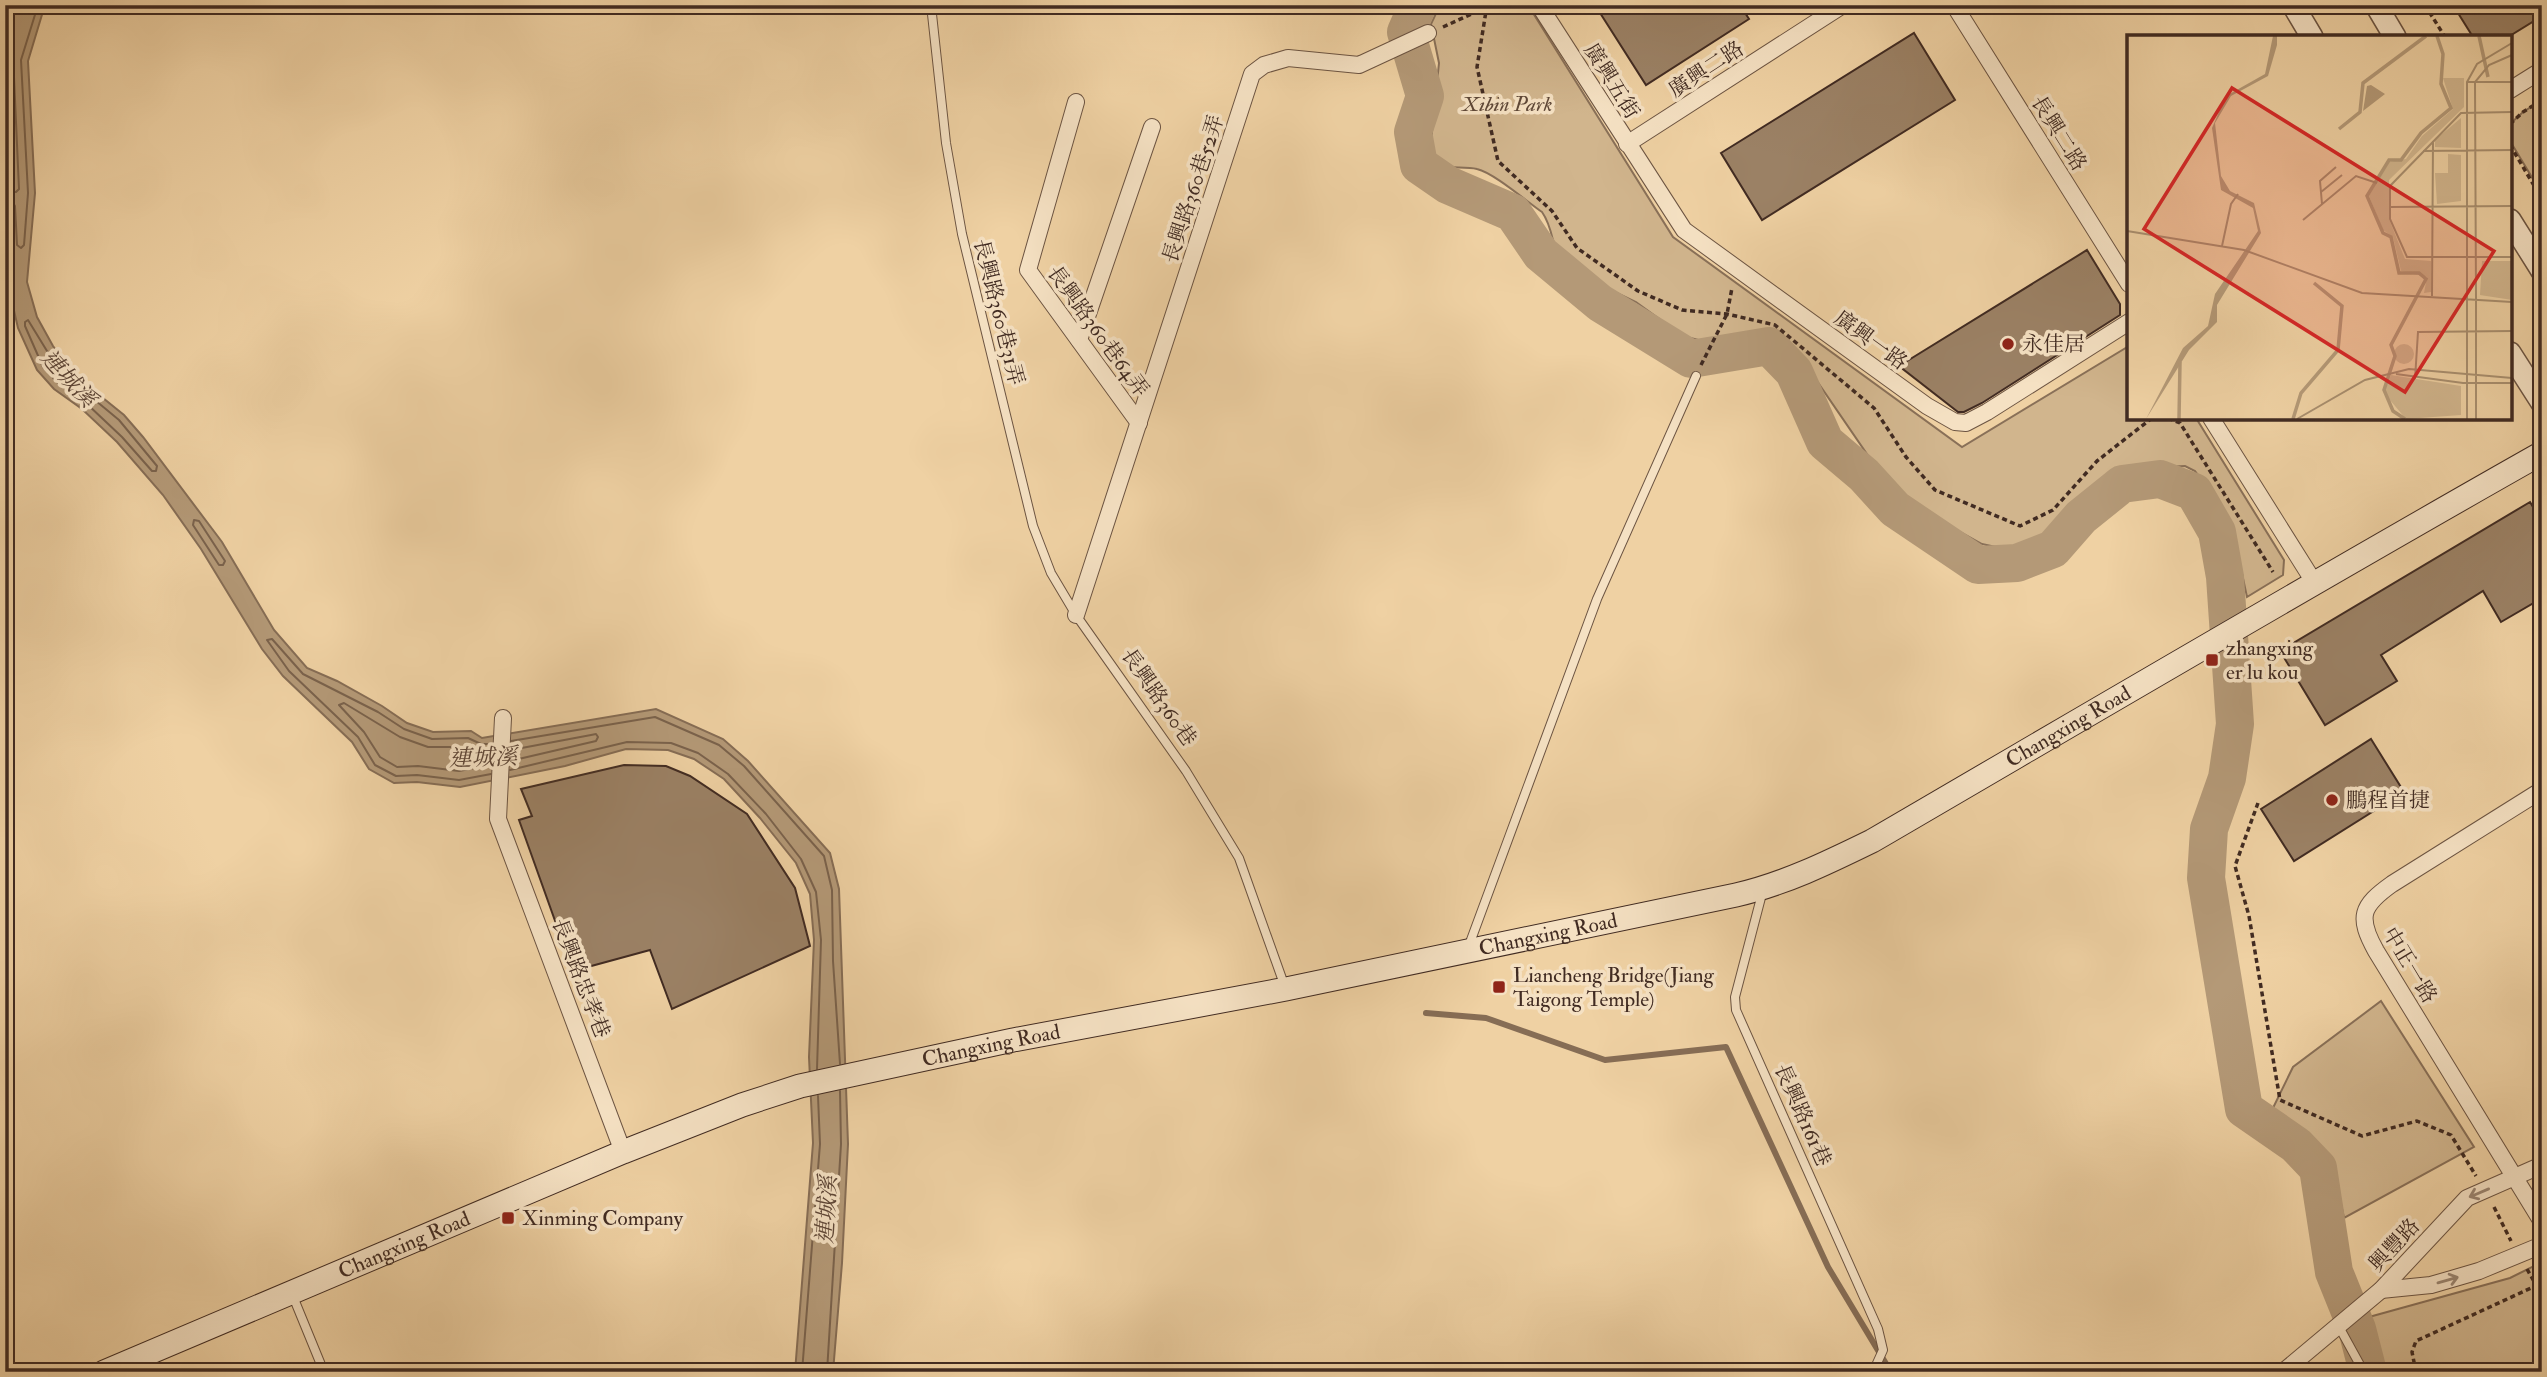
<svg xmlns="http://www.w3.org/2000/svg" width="2547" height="1377" viewBox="0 0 2547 1377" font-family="'IM FELL Double Pica','Noto Serif TC',serif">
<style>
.green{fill:#d1b58d;stroke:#897058;stroke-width:2}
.water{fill:#b49977;stroke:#866d55;stroke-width:2}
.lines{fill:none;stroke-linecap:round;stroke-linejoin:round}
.shore{stroke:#7a624c;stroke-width:2}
.stream{stroke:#866d55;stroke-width:6}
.river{stroke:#b49977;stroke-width:38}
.building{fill:#9b8165;stroke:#412b22;stroke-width:2}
.service-casing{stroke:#6c5442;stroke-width:10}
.minor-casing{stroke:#6c5442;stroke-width:18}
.tertiary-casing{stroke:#6c5442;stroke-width:24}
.secondary-casing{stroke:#412b22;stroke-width:25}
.path{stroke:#412b22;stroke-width:3.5;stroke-dasharray:5 3.5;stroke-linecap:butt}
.service{stroke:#f5e1c3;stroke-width:8}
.minor{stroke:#f5e1c3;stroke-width:16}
.tertiary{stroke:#f5e1c3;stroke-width:21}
.secondary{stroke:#f5e1c3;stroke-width:23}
.oneway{stroke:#9b8672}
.poi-dot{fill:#8f2418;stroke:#f5e1c3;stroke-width:2.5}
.labels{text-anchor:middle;stroke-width:7;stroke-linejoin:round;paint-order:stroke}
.street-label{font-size:21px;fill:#412b22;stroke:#f5e1c3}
.park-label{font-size:21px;font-style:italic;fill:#5e4737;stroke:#f5e1c3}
.poi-label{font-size:21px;fill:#412b22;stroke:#f5e1c3;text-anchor:start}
.water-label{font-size:23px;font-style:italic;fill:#5e4637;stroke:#f5e1c3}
.inset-river{fill:none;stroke:#b49977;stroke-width:3.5}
.inset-road{fill:none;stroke:#a98f6f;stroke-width:2}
.view{fill:#d62828;fill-opacity:0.15;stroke:#d62828;stroke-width:3.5}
.inset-edge{fill:none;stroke:#412b22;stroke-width:3.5}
</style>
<rect width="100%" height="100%" fill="#efd1a3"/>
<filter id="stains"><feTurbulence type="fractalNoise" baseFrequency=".00286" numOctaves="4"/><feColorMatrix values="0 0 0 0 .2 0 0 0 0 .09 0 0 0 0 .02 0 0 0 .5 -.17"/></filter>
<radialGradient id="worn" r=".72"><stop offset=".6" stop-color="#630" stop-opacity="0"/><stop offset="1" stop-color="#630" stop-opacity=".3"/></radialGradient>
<g class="green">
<path d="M1440,5H1528L1673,237L1962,447L2129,346V418H2196L2284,560L2283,575L2247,597L2234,536L2228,522L2217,501L2195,471L2185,466L2141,468L2111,477L2081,500L2061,531L2037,546L2019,552L1982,544L1928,514L1904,497L1880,473L1799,355L1784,340L1778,338L1758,335L1725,347L1683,336L1636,302L1565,268C1551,252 1555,230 1542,212C1526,201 1494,173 1477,169C1460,164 1433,175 1430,151L1439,63L1431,24Z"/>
<path d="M2542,100V194L2510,141V124L2523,112Z"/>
<path d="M2381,1001L2474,1147L2344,1218L2333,1166L2272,1110L2293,1067Z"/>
<path d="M2542,1262V1372H2381L2369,1317L2510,1278Z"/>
</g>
<path class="water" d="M16,5H47L44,8L28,61L35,193L27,282L37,317L53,346L77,377L124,415L143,437L222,542L274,630L307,668L337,681L382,706L407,723L433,732L471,731L482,738L656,709L723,739L748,761L830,853L839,889L848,1144L842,1263L833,1372H795L813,1143L809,1057L814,940L810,894L796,863L760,818L724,779L694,759L668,750L626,749L565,766L460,787L417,782L394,783L369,769L352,742L283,676L262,649L201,549L163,495L117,442L82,409L54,389L37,370L18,328L9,289L10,219L5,186V48Z"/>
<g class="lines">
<g class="shore">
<path d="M5,52H11L13,55L19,189L16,192L5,191"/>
<path d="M5,200L12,201L15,206L17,245L21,248L24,245L28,193L21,60L38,5"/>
<path d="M28,320L47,351L72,381L119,420L157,466L156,471H152L122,437L87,404L59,384L43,367L25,326V322Z"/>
<path d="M194,520L199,521L225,561L223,565H219L193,525Z"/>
<path d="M511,741L655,717L719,745L744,766L824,856L832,890L833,961L840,1064"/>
<path d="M510,761L596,741L598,737L596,734L591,735L511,750"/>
<path d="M491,765L459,771L418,766L397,767L380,757L364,732L339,705L344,703L400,737L428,747H466L479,753L492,752"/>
<path d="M510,770L627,742L671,743L698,753L728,774L766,814L801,859L816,892L821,940L817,1069"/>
<path d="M491,774L459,780L417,775L396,776L375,765L358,737L289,671L267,640L272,639L303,674L378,712L404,729L432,739L468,738L481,744H492"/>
<path d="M802,1372L820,1144L818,1096"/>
<path d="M827,1372L841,1144L840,1091"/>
</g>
<path class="stream" d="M1426,1013L1486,1018L1605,1060L1726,1047L1828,1267L1891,1372"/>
<path class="river" d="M1418,5L1406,32L1425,96L1413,132L1419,165L1448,185L1513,213L1541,254L1600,303L1691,359L1769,346L1794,372L1825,442L1864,475L1895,509L1978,565L2017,563L2053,549L2081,517L2122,484L2160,479L2194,492L2217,532L2225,577L2235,724L2227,778L2209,829L2206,878L2244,1109L2296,1145L2318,1168L2334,1272L2357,1329L2368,1372"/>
</g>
<g class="building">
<path d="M1595,5H1740L1749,19L1646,85Z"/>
<path d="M2453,5H2542V16L2508,37H2473Z"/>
<path d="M1914,33L1955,100L1762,220L1721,153Z"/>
<path d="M2087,250L2120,304V315L1982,403L1964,412H1958L1899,366Z"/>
<path d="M2530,502L2542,522V598L2501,622L2483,591L2381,655L2397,681L2325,725L2280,651Z"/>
<path d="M2371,739L2404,792L2294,861L2261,809Z"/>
<path d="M624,765L666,766L690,776L747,814L795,888L810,946L672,1009L650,950L573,971L519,820L532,816L521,789Z"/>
</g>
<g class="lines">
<g class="service-casing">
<g id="service">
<path d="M931,5L946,143L962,234L1033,526L1051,573L1076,615L1186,771L1239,858L1285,987"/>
<path d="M1763,890L1735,997L1736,1010L1878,1329L1883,1350L1873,1372"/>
<path d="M1468,948L1597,599L1696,376"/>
<path d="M292,1294L324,1372"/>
<path d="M2338,1325L2360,1365L2362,1372"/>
</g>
</g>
<g class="minor-casing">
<g id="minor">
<path d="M1539,5L1684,230L1927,406L1955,422L1966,423L1987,412L2129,322"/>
<path d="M1954,5L2129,284"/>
<path d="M2510,90L2542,70"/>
<path d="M1076,102L1028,270L1139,423"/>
<path d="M1627,144L1843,5"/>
<path d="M1079,340L1152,127"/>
<path d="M2211,418L2314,582"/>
<path d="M1076,615L1252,74L1264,65L1288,58L1359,65L1428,33"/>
<path d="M503,718L498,819L623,1152"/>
<path d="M2542,790L2392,884C2361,906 2357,917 2376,951L2542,1222"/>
<path d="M2381,1290L2431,1285L2479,1271L2542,1245"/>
<path d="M2283,1372L2381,1290L2467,1198L2542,1165"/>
</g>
</g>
<g class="tertiary-casing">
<g id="tertiary">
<path d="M2293,5L2312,37"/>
<path d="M2376,5L2395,37"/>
<path d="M2510,220L2542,271"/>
<path d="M2510,353L2542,403"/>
</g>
</g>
<g class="secondary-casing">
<g id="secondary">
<path id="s1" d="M104,1372L623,1152L742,1105L800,1086L1013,1040L1286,989L1736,895C1784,884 1827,863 1872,841C2095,711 2317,580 2542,453"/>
</g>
</g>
<g class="path">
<path d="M1487,5L1477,67L1498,161L1552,211L1577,248L1638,291L1682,310L1727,314L1775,325L1874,408L1906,457L1935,490L2020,526L2053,510L2097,461L2152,418"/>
<path d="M2425,5L2445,37"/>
<path d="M1443,27L1487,7"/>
<path d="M2510,124L2523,112L2542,100"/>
<path d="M2510,145L2542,199"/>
<path d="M1701,365L1727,314L1732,288"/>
<path d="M2168,418L2180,423L2273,572"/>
<path d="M2258,803L2235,866L2249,916L2280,1100L2362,1136L2417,1121L2451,1135L2476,1176"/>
<path d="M2494,1207L2511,1241"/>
<path d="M2527,1269L2536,1285"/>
<path d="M2416,1372L2412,1352L2416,1341L2542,1283"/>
</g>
<use href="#service" class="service"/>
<use href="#minor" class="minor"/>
<use href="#tertiary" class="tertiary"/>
<use href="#secondary" class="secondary"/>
</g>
<defs><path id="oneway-shaft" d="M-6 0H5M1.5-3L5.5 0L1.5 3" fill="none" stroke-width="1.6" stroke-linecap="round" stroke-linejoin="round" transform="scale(1.75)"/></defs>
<g class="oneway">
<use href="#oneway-shaft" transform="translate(2479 1193) rotate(157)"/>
<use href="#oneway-shaft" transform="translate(2448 1280) rotate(-16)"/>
</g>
<g class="poi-dot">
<circle cx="2008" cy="344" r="7"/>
<rect x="2205" y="653" width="14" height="14" rx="3.5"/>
<circle cx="2332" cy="800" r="7"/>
<rect x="1492" y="980" width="14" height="14" rx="3.5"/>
<rect x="501" y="1211" width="14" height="14" rx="3.5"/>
</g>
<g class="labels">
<g class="street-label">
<text transform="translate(1706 69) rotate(-33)" y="7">廣興二路</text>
<text transform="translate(1612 81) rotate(58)" y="7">廣興五街</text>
<text transform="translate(2059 133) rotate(58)" y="7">長興二路</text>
<text transform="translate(1193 189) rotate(-72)" y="7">長興路360巷52弄</text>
<text transform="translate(999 312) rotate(76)" y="7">長興路360巷31弄</text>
<text transform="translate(1098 331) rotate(54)" y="7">長興路360巷64弄</text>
<text transform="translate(1871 340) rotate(36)" y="7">廣興一路</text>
<text transform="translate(1159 697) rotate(55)" y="7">長興路360巷</text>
<text dy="7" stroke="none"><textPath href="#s1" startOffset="2082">Changxing Road</textPath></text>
<text dy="7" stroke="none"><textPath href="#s1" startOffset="1516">Changxing Road</textPath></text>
<text transform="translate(2410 965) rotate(59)" y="7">中正一路</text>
<text transform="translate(581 978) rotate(69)" y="7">長興路忠孝巷</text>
<text dy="7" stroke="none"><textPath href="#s1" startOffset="948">Changxing Road</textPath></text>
<text transform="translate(1803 1115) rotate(66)" y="7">長興路161巷</text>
<text transform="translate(2394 1245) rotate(-47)" y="7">興豐路</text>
<text dy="7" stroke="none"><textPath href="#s1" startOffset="326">Changxing Road</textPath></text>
</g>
<g class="park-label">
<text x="1507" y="111">Xibin Park</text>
</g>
<g class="poi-label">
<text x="2022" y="351">永佳居</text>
<text x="2226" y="655">zhangxing<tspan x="2226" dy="24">er lu kou</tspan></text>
<text x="2346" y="807">鵬程首捷</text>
<text x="1513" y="982">Liancheng Bridge(Jiang<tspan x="1513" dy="24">Taigong Temple)</tspan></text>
<text x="522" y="1225">Xinming Company</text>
</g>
<g class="water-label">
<text transform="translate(69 378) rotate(47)" y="8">連城溪</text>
<text transform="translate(483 757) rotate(-2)" y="8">連城溪</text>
<text transform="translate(826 1210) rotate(-87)" y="8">連城溪</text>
</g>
</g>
<g transform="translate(2127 35)">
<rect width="385" height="385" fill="#efd1a3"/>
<path d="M316,43H337V72L262,145V184L278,224L304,226V257L297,258L300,242L274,236L266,202L256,195L242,161L262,127L279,124L295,101L326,74ZM334,83V113L308,112V105ZM321,119L334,120V166L310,169L308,138H321ZM355,226H385V265L353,260ZM267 319a10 10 0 1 1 20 0a10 10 0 1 1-20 0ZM264,340L334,351V380L279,384L257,358Z" fill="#d1b58d"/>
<path d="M146,1H150V10L141,41L104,61L88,88L94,141L103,156L127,168L134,198L90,270V287L62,315L19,384L56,313L81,291L88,259L131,196L126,173L94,155L85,93L99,61L138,39ZM244,50L258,59L236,76L240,51Z" fill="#b49977"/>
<path class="inset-river" d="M352,1L361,42M212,94L233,77L236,48L299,1M52,384L53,327M166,384L174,358L211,315L215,271L187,248M278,384L266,376L257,355L268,321L264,310L299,244L292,238H272L264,202L256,198L240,161L262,125H274L294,98L324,73L314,49L316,19L310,1"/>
<path class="inset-road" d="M340,47H385M385,77L334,78L263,151V184L280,222H385M296,116L385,115M194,157L215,140M195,169L193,146L209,132M263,172L385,171M176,185L229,141L250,148M0,196L117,215L235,258L385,267M95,211L104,169L111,159M305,261L306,106M340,262V47L350,29L385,8M349,263L348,47L362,30L385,20M349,263V384M269,339L336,348H385M288,344L291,297L385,296M170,384L238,345L282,334L385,343M340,384V262"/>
<path class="view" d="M105,53L367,216L278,357L17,194Z"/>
<rect width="385" height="385" class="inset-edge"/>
</g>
<rect width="2547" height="1377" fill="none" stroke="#efd1a3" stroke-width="28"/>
<rect x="7" y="7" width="2533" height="1363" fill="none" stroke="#412b22" stroke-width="3.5"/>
<rect x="14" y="14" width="2519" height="1349" fill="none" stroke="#412b22" stroke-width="2"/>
<rect width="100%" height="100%" filter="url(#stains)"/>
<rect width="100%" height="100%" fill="url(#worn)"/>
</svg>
